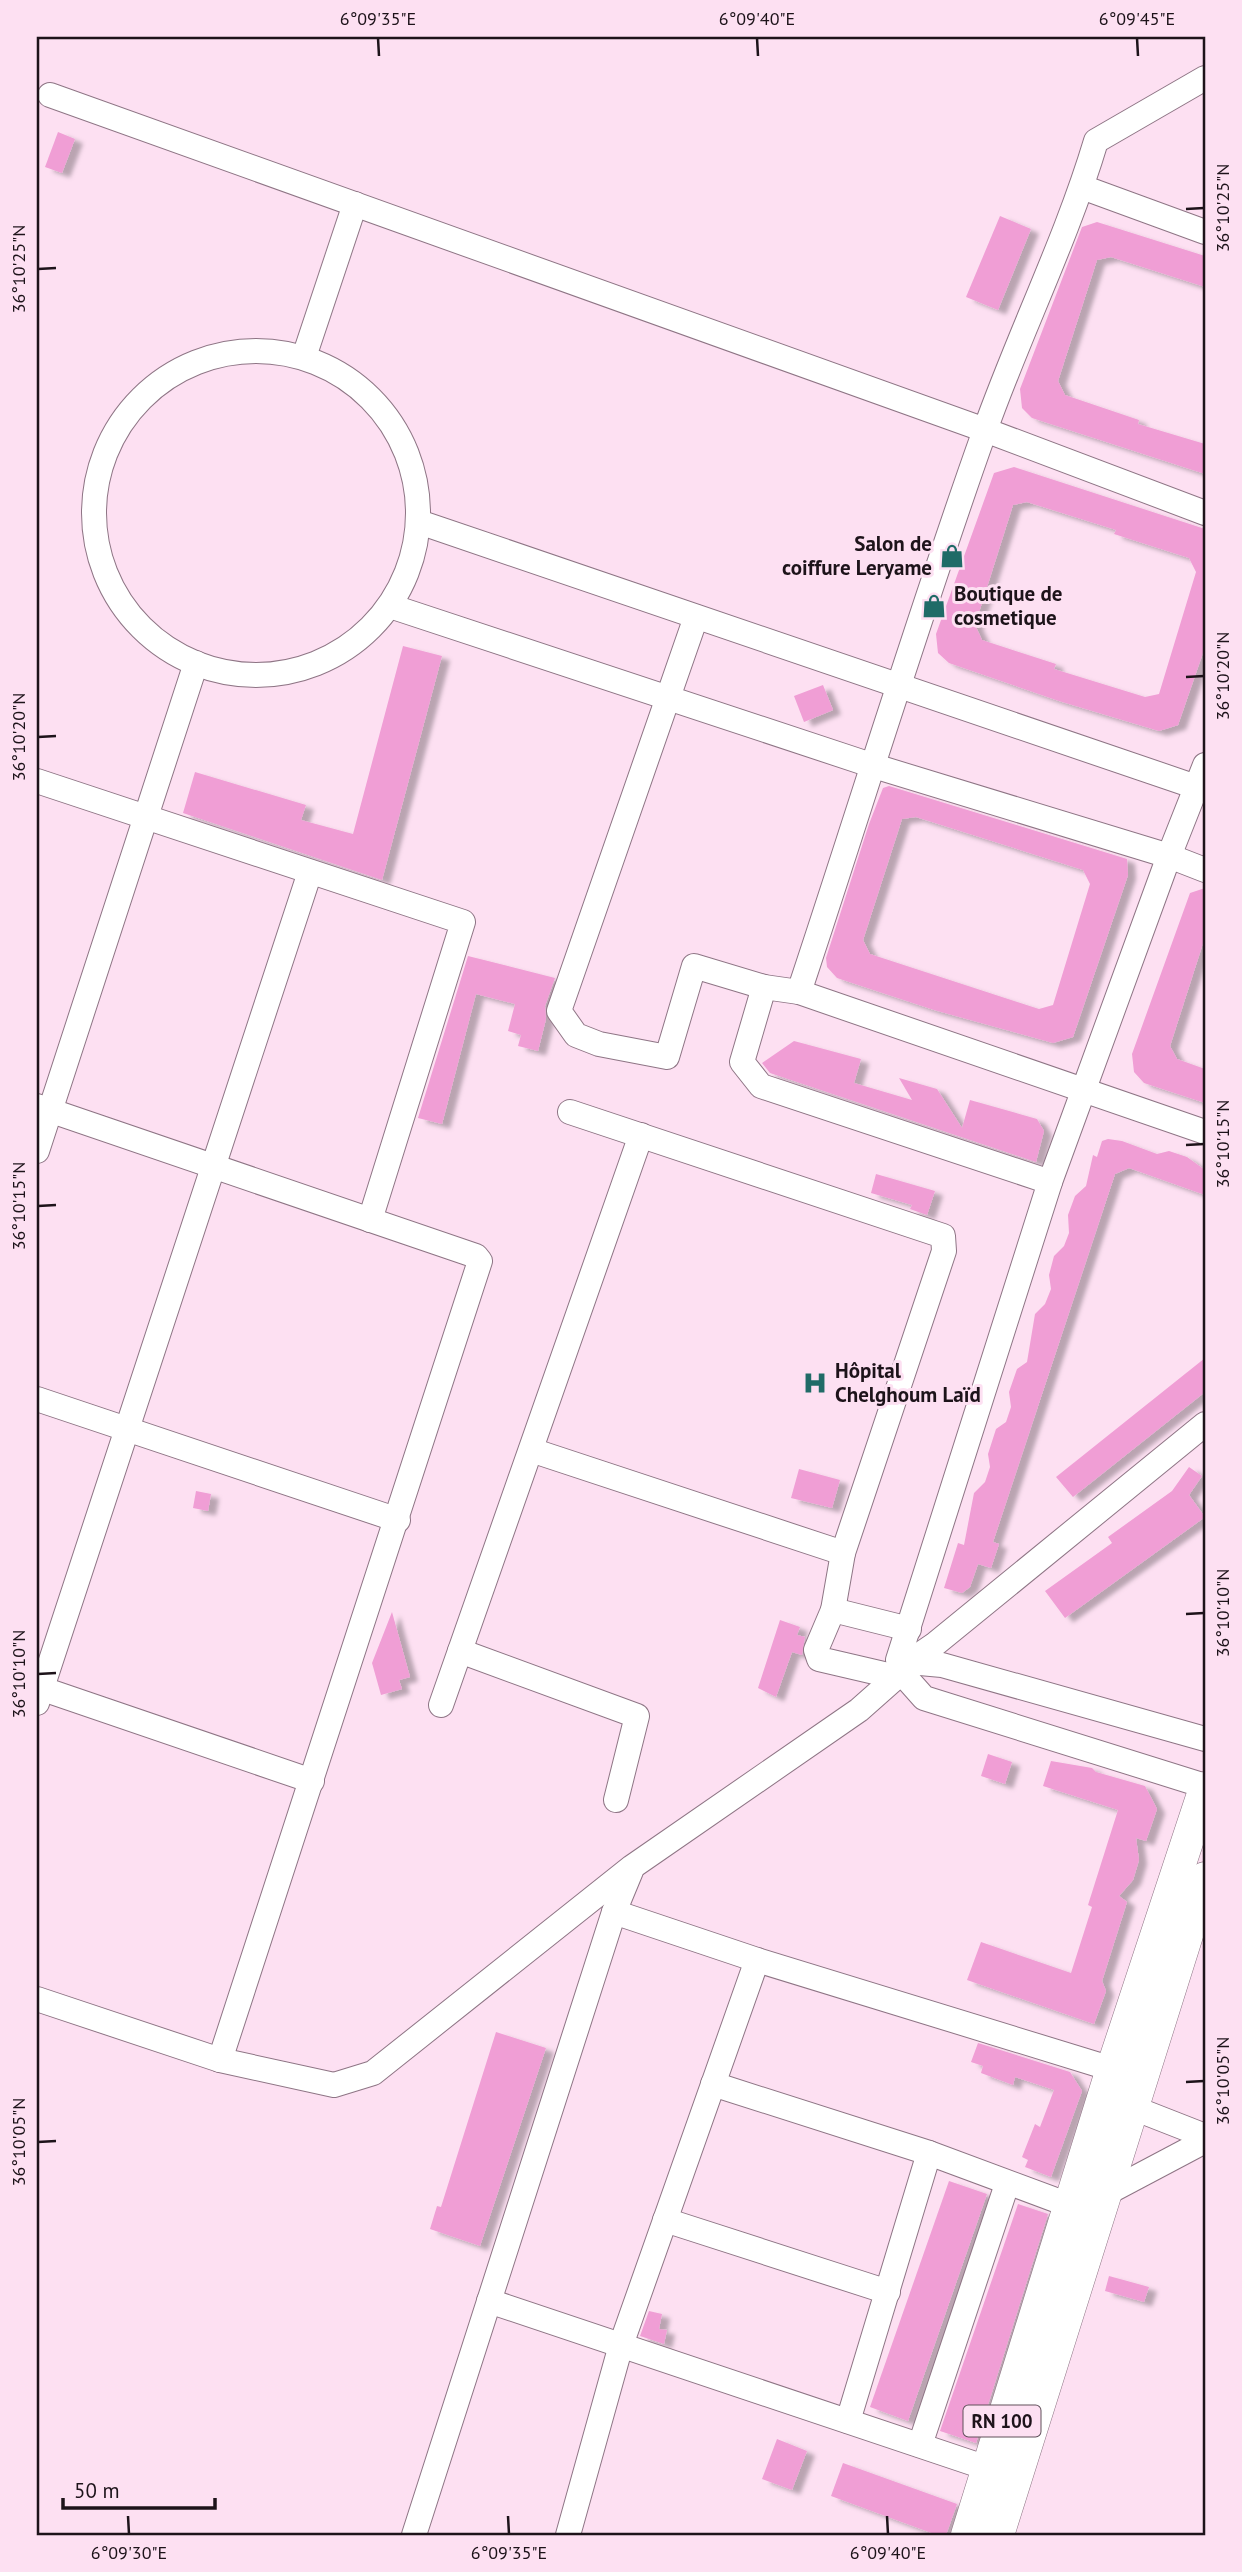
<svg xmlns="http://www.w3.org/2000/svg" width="1242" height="2572" viewBox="0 0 1242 2572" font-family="'PT Sans',sans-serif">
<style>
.building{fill:#f09ed5;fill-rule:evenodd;filter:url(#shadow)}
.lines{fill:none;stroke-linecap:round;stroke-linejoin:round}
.minor-casing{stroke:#8e7585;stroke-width:26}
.major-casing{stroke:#8e7585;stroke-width:33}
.minor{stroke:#fff;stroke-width:24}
.major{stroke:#fff;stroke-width:32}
.ticks{fill:none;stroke:#1d131a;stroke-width:2.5}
.labels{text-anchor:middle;stroke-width:6;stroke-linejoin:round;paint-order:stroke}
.shield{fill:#fde0f2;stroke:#60505b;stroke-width:2}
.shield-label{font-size:19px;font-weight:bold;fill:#1d131a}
.poi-label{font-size:21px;font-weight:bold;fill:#1d131a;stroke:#fde0f2;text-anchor:start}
.neatline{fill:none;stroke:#1d131a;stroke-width:2.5}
.ticks-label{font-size:18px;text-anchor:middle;fill:#1d131a}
</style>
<defs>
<filter id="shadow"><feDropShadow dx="8" dy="4.5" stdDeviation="2" flood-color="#0004"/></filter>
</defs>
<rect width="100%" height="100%" fill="#fde0f2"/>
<g class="building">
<path d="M58,132L75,139L62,173L45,167Z"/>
<path d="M1000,216L1031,229L998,310L966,297Z"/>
<path d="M1097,222L1205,256V287L1111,257L1097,260L1058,381L1065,395L1139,420L1138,424L1205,444V474L1032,418L1022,408L1020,389L1082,227Z"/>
<path d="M1014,467L1205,529V647L1178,725L1159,731L1059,701L949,663L938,653L936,634L994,473ZM1027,502L1116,530L1114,534L1189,558L1196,572L1159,694L1145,697L1054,669L1056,664L982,640L975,625L1013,505Z"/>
<path d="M403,646L442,656L382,880L183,813L195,772L306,805L301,820L353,834Z"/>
<path d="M823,685L833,710L804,722L794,696Z"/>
<path d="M889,786L1127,859L1128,875L1073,1037L1053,1043L934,1010L837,978L827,967L826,958L869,824L883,788ZM916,817L1083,870L1090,884L1053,1005L1039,1009L870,954L863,940L902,819Z"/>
<path d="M1205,888V937L1170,1046L1177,1059L1205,1069V1103L1144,1083L1134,1072L1132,1054L1190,893Z"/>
<path d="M468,956L555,978L545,1006L546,1019L538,1051L518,1046L521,1035L508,1031L515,1004L476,994L442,1124L418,1118Z"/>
<path d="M794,1041L861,1059L854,1083L912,1100L899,1078L937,1089L962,1128L970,1100L1037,1119L1044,1131L1036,1162L770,1073L762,1063Z"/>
<path d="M1108,1139L1122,1141L1157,1154L1169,1151L1187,1157L1205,1170V1195L1129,1168L1115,1174L993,1542L999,1544L991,1568L978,1564L970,1587L962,1593L944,1588L958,1543L964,1545L974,1493L985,1482L990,1467L988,1454L996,1429L1006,1422L1011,1407L1009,1392L1017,1369L1027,1362L1035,1314L1045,1304L1051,1289L1049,1275L1054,1256L1064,1246L1069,1233L1068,1215L1075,1196L1086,1186L1093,1155L1097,1157L1102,1141Z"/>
<path d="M876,1174L935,1191L927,1215L910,1209L912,1205L871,1193Z"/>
<path d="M1205,1358V1392L1073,1497L1056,1477Z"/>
<path d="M1189,1467L1202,1476L1189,1495L1205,1517L1065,1618L1045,1591L1112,1543L1108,1537L1172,1491Z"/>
<path d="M799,1469L840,1480L832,1508L791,1498Z"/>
<path d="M196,1491L211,1494L208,1511L193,1508Z"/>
<path d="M392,1612L410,1677L399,1680L402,1689L381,1695L372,1663Z"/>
<path d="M780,1620L800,1627L797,1635L805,1637L802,1655L792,1652L776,1697L758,1688Z"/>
<path d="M988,1754L1012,1762L1005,1784L981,1776Z"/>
<path d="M1051,1761L1092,1768L1096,1772L1145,1786L1157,1809L1146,1841L1136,1838L1139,1860L1133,1880L1119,1896L1127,1902L1102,1981L1106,1991L1094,2024L967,1980L981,1942L1071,1973L1092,1907L1088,1905L1118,1810L1043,1786Z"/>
<path d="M496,2032L546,2048L480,2246L430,2229L437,2206L441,2207Z"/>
<path d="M978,2043L1070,2072L1082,2091L1051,2177L1025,2167L1028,2160L1022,2157L1035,2124L1040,2127L1054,2090L1015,2077L1013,2085L981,2073L983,2066L971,2062Z"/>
<path d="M949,2181L987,2194L908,2421L870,2407Z"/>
<path d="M1018,2204L1048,2214L976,2443L940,2431Z"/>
<path d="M1109,2276L1149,2287L1144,2302L1105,2291Z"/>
<path d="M649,2311L662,2314L659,2329L667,2330L664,2344L640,2336Z"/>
<path d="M777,2439L807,2451L792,2490L762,2479Z"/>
<path d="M843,2463L957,2504L946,2535H937L831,2496Z"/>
</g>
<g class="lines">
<g class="minor-casing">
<g id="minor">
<path d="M50,95L985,430L1205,513"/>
<path d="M1082,187L1205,232"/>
<circle cx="256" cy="513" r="162"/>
<path d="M304,357L355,204"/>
<path d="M419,522L1205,790"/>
<path d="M390,606L874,766L1169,856L1205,870"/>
<path d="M696,617L559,1011L576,1035L599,1044L667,1057L694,966L764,987"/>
<path d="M37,781L463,922L370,1220"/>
<path d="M799,992C861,806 918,618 984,433C1019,334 1066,241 1096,141L1205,78"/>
<path d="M37,1106L476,1256L480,1261L220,2060"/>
<path d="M570,1112L943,1236L944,1251L843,1553L833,1610L816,1650L819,1659L892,1676"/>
<path d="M37,1151L196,663"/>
<path d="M1050,1182L761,1086L742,1062L764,987L799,992L1205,1132"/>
<path d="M37,1399L398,1520"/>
<path d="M531,1450L843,1553"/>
<path d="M833,1610L909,1629"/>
<path d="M460,1651L637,1716L616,1800"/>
<path d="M898,1660L1050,1182L1169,856L1205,765"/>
<path d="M909,1662L934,1645L1205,1424"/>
<path d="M909,1662L942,1665L1205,1739"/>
<path d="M908,1680L924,1698L1205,1786"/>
<path d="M37,1687L312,1781"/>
<path d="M37,1703L310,872"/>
<path d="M441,1705L641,1135"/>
<path d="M614,1912L757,1960L1112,2069L1131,2107L1205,2136"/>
<path d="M37,1999L220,2060L334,2085L373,2073L632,1867L859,1710L894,1679"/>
<path d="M713,2084L929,2153L1069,2205"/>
<path d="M1103,2195L1205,2141"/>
<path d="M665,2220L888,2292"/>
<path d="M489,2301L987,2468"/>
<path d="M848,2421L929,2153"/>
<path d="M920,2445L1007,2184"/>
<path d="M414,2535L614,1912L631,1871"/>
<path d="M568,2535L621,2345L757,1960"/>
</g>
</g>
<g class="major-casing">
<g id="major">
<path d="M967,2535L1112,2069L1205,1788"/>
<path d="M998,2535L1205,1878"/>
</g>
</g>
<use href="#minor" class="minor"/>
<use href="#major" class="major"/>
</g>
<path class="ticks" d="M378,38L379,56M757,38L758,56M1137,38L1138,56M1186,209L1204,208M38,269L56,268M1186,677L1204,676M38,737L56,736M1186,1145L1204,1144M38,1206L56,1205M1186,1614L1204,1613M38,1674L56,1673M1186,2082L1204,2081M38,2142L56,2141M128,2516L129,2534M508,2516L509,2534M887,2516L888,2534"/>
<defs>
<g id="shop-bare" transform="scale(1.89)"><path d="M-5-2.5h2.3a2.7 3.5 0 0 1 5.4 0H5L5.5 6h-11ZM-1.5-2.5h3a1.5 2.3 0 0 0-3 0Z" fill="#206b67" stroke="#fde0f2" stroke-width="2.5" paint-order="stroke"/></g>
<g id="hospital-bare" transform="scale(1.89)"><path d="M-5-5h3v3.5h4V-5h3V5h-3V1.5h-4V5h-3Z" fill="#206b67" stroke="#fde0f2" stroke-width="2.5" paint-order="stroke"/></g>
</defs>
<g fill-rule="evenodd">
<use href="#shop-bare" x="952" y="556"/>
<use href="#shop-bare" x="934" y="606"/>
<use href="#hospital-bare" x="815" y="1383"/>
</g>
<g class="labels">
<rect class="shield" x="963.5" y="2405.5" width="77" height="31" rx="5"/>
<g class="shield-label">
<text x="1002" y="2428">RN 100</text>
</g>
<g class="poi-label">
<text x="932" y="551" text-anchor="end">Salon de<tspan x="932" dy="24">coiffure Leryame</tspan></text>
<text x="954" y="601">Boutique de<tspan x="954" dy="24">cosmetique</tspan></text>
<text x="835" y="1378">Hôpital<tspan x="835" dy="24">Chelghoum Laïd</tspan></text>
</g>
</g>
<rect width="1242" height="2572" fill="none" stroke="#fde0f2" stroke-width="77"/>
<path d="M63 2498v10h152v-10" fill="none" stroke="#1d131a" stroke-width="3.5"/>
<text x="74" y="2498" font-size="21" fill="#1d131a" stroke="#fde0f2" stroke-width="5" paint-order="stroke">50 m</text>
<rect x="38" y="38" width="1166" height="2496" class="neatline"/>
<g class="ticks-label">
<text x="378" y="25">6°09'35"E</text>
<text x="757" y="25">6°09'40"E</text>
<text x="1137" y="25">6°09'45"E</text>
<text transform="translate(1223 208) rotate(-90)" y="6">36°10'25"N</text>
<text transform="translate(19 269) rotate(-90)" y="6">36°10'25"N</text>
<text transform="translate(1223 676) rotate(-90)" y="6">36°10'20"N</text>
<text transform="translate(19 737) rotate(-90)" y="6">36°10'20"N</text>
<text transform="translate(1223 1144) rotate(-90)" y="6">36°10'15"N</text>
<text transform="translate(19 1206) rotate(-90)" y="6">36°10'15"N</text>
<text transform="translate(1223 1613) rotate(-90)" y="6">36°10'10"N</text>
<text transform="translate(19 1674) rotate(-90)" y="6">36°10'10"N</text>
<text transform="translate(1223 2081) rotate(-90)" y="6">36°10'05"N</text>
<text transform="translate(19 2142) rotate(-90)" y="6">36°10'05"N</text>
<text x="129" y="2559">6°09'30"E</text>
<text x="509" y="2559">6°09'35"E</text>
<text x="888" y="2559">6°09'40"E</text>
</g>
</svg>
